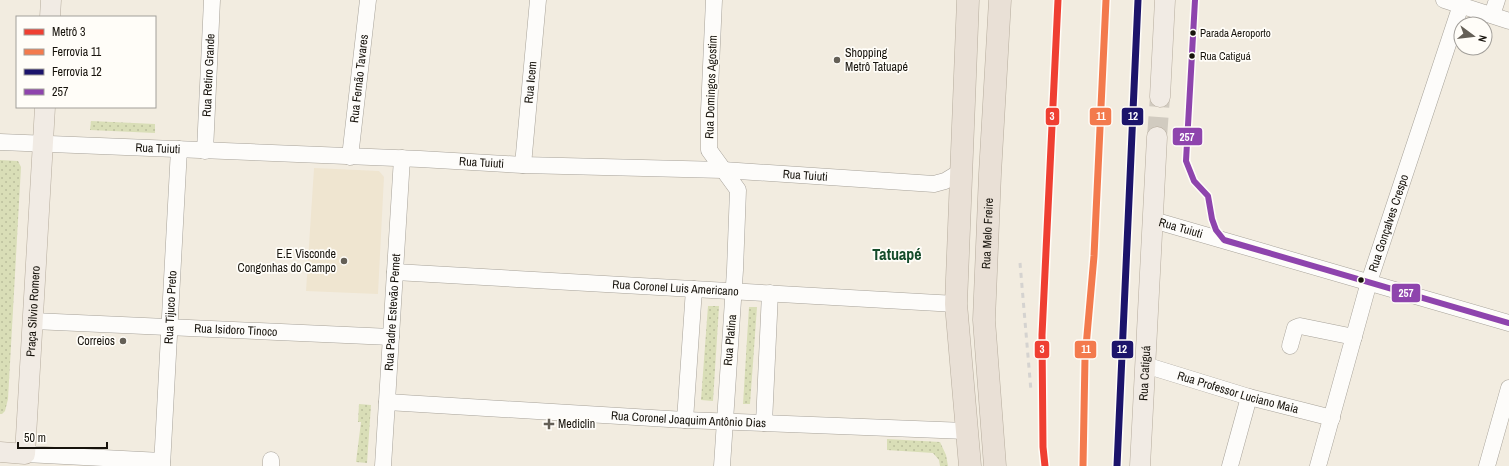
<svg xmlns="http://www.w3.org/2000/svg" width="1509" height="466" viewBox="0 0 1509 466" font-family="'Archivo Narrow',sans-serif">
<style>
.built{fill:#efe5d0}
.green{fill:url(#green-dots)}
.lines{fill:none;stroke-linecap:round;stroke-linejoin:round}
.major-tunnel{stroke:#d1cbc0;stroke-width:20;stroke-dasharray:20 10;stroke-linecap:butt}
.minor-casing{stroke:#a7a299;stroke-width:17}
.major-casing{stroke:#b6ac9d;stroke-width:21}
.highway-casing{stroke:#b6ac9d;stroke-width:23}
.minor{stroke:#fdfcfa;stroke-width:16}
.major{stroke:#f1ebe4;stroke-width:20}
.highway{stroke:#e9e0d6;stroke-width:22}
.rail{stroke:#d5d3d0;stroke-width:3;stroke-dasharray:5 5;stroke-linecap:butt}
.bus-1-casing{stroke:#fffdf8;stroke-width:9}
.bus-1{stroke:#8e44ad;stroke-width:6}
.rail-1-casing{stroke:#fffdf8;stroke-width:10}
.rail-2-casing{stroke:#fffdf8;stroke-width:10}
.rail-1{stroke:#f37a4d;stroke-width:7}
.rail-2{stroke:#1c146b;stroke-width:7}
.metro-1-casing{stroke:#fffdf8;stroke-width:10}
.metro-1{stroke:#ef3f32;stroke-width:7}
.bus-dot{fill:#17130c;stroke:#fffdf8;stroke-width:1.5}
.poi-dot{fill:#645f56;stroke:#fffdf8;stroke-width:1.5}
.labels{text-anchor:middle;stroke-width:3.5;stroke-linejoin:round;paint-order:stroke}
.bus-label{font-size:11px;fill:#17130c;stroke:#fffdf8;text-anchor:start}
.poi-label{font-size:12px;fill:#17130c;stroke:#fffdf8;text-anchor:start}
.street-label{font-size:12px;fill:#17130c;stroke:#fffdf8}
.district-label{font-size:16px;font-weight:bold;fill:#154c2b;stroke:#fffdf8}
.line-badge{stroke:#fffdf8;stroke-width:1.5}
.badge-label{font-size:11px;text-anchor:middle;font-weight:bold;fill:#fff}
</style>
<defs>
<pattern id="green-dots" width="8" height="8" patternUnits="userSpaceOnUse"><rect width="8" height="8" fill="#d9deb7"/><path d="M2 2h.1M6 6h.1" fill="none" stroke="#babe9c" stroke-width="1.8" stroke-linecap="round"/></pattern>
</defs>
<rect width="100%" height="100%" fill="#f2ece0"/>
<path class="built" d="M314,168L379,171L384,177L378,294L306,291Z"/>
<g class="green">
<path d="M91,121L155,124V133L90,130Z"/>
<path d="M0,160L18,161L21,167L8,399L5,411L2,414H0Z"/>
<path d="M708,306H719L713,401L701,400Z"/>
<path d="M749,307H757L750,404H743Z"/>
<path d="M359,404L371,405L367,463L356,462L361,422H358Z"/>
<path d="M887,439L940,442L946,455L948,466H940L939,460L933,453L887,450Z"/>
</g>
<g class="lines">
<path class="major-tunnel" d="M1157,137L1160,97"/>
<g class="minor-casing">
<g id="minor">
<path d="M714,0L709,111V150L738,190L735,270L722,466"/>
<path d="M1444,0L1509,21"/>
<path d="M1492,15L1497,0"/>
<path id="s1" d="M0,142L420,159L523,165L723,170L934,184L945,181L960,172"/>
<path id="s2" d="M205,151L212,0"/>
<path id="s3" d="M350,157L368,0"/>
<path id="s4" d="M523,165L538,0"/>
<path id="s5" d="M1153,220L1509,323"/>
<path id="s6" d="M395,272L956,304"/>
<path id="s7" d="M33,321L391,337"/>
<path d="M1290,346L1295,328L1300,326L1354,337"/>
<path id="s8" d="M1145,365L1249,397L1332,418"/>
<path id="s9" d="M387,402L685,420L966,431"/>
<path d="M685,420L694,289"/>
<path d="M764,423L770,293"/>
<path d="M25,454L162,461"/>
<path id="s10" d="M162,466L179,149"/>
<path d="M271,466V460"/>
<path id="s11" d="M383,466L402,158"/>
<path d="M1230,466L1249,397"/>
<path id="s12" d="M1318,466L1369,282L1461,5"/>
<path d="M1487,466L1509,388"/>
</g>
</g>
<g class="major-casing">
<g id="major">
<path d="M50,17L51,0"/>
<path d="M1160,97L1165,0"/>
<path id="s13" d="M0,452L25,454L45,107"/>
<path id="s14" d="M1140,466L1157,137"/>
</g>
</g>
<g class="highway-casing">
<g id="highway">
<path d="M968,0L956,304L970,466"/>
<path id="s15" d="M995,466L984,320L990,174L1000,0"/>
</g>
</g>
<use href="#minor" class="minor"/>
<use href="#major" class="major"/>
<use href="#highway" class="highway"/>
<path class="rail" d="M1020,263L1031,391"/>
<g class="bus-1-casing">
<path id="bus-1" d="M1195,0L1186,161L1194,181L1208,196L1212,219L1216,230L1224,240L1509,323"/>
</g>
<use href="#bus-1" class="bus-1"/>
<g class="rail-1-casing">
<path id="rail-1" d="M1083,466L1085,358L1094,256L1106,0"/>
</g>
<g class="rail-2-casing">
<path id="rail-2" d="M1117,466L1138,0"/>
</g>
<use href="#rail-1" class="rail-1"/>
<use href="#rail-2" class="rail-2"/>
<g class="metro-1-casing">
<path id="metro-1" d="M1045,466L1043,447L1042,335L1058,0"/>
</g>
<use href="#metro-1" class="metro-1"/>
</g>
<g class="bus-dot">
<circle cx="1193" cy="33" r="3.5"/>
<circle cx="1192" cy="56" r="3.5"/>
<circle cx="1361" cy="280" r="3.5"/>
</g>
<g class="poi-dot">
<circle cx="837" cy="60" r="4"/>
<circle cx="344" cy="261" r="4"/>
<circle cx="123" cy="341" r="4"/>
<path d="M547 418h4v4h4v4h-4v4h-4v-4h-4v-4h4z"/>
</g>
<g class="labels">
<g class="bus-label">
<text x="1200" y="37">Parada Aeroporto</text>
<text x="1200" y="60">Rua Catiguá</text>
</g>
<g class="poi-label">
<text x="845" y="57">Shopping<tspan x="845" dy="14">Metrô Tatuapé</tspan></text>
<text x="336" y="258" text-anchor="end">E.E Visconde<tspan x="336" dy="14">Congonhas do Campo</tspan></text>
<text x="115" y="345" text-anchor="end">Correios</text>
<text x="558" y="428">Mediclin</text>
</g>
<g class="street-label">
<text dy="4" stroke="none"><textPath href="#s2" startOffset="76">Rua Retiro Grande</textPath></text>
<text dy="4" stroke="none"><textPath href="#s3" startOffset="79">Rua Fernão Tavares</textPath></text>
<text dy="4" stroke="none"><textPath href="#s4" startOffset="83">Rua Icem</textPath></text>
<text transform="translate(711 87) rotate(-88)" y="4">Rua Domingos Agostim</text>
<text dy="4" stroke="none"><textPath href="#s1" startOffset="158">Rua Tuiuti</textPath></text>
<text dy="4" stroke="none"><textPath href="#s1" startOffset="482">Rua Tuiuti</textPath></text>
<text dy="4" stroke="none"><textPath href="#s1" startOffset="806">Rua Tuiuti</textPath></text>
<text dy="4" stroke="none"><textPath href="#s12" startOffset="253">Rua Gonçalves Crespo</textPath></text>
<text dy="4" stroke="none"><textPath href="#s5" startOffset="29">Rua Tuiuti</textPath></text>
<text dy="4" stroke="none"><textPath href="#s15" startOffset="233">Rua Melo Freire</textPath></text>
<text dy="4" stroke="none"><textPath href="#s6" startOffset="281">Rua Coronel Luis Americano</textPath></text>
<text dy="4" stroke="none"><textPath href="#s10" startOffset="159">Rua Tijuco Preto</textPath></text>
<text dy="4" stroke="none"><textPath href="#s13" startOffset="168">Praça Silvio Romero</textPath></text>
<text dy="4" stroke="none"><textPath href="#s11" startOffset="154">Rua Padre Estevão Pernet</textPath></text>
<text dy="4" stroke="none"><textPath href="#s7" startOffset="203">Rua Isidoro Tinoco</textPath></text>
<text transform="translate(730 340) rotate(-85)" y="4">Rua Platina</text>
<text dy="4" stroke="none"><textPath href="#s14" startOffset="93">Rua Catiguá</textPath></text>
<text dy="4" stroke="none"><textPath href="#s8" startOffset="97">Rua Professor Luciano Maia</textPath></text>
<text dy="4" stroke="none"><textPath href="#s9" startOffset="302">Rua Coronel Joaquim Antônio Dias</textPath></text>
</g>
<g class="district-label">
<text x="897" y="260">Tatuapé</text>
</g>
</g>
<g class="line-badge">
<rect x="1045" y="107" width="15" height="19" rx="4" fill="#ef3f32"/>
<rect x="1121" y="107" width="23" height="19" rx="4" fill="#1c146b"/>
<rect x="1089" y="107" width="23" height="19" rx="4" fill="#f37a4d"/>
<rect x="1172" y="127" width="31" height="19" rx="4" fill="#8e44ad"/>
<rect x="1391" y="283" width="30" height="20" rx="4" fill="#8e44ad"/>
<rect x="1074" y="340" width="23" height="19" rx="4" fill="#f37a4d"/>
<rect x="1034" y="340" width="16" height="19" rx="4" fill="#ef3f32"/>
<rect x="1111" y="340" width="23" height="19" rx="4" fill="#1c146b"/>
</g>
<g class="badge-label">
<text x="1052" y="120">3</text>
<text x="1133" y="120">12</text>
<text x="1101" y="120">11</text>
<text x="1187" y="141">257</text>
<text x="1406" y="297">257</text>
<text x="1086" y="353">11</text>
<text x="1042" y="353">3</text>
<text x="1122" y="353">12</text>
</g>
<rect x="16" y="16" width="140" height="92" fill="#fffdf8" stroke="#a29f9a"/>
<rect x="24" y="29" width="20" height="6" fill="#ef3f32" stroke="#a29f9a"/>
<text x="52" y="36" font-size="12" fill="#17130c">Metrô 3</text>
<rect x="24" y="49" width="20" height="6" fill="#f37a4d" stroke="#a29f9a"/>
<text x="52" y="56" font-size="12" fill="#17130c">Ferrovia 11</text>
<rect x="24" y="69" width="20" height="6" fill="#1c146b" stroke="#a29f9a"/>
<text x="52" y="76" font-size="12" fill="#17130c">Ferrovia 12</text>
<rect x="24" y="89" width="20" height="6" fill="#8e44ad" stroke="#a29f9a"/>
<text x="52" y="96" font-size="12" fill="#17130c">257</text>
<g transform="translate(1473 36) rotate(105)"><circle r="19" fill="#fffdf8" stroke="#a29f9a"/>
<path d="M0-3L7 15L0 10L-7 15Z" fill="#645f56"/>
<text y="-6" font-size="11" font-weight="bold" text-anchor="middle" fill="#17130c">N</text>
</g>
<path d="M18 442v6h89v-6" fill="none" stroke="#17130c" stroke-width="2"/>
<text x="24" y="442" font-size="12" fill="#17130c" stroke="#fffdf8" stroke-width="3" paint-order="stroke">50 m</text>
</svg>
